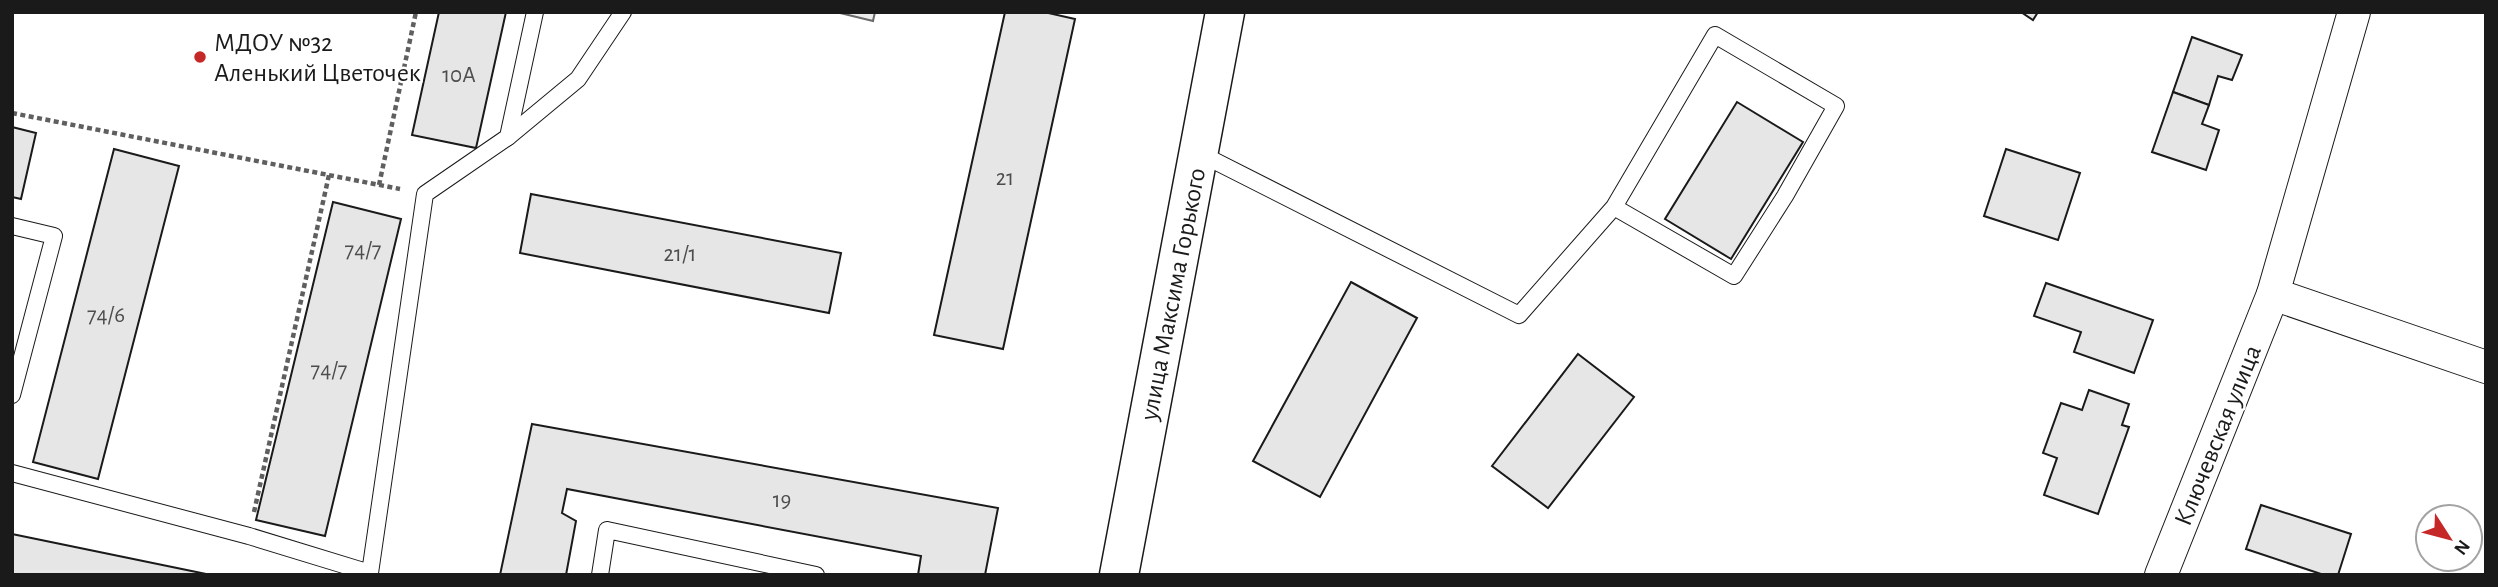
<svg xmlns="http://www.w3.org/2000/svg" width="2498" height="587" viewBox="0 0 2498 587" font-family="'Alegreya Sans',sans-serif">
<style>
.built{fill:#ededed;stroke:#6a6a6a;stroke-width:2}
.building{fill:#e6e6e6;stroke:#1a1a1a;stroke-width:2}
.lines{fill:none;stroke-linecap:round;stroke-linejoin:round}
.service-casing{stroke:#1a1a1a;stroke-width:18}
.minor-casing{stroke:#1a1a1a;stroke-width:34}
.tertiary-casing{stroke:#1a1a1a;stroke-width:41}
.path{stroke:#5f5f5f;stroke-width:4.5;stroke-dasharray:5 3.5;stroke-linecap:butt}
.service{stroke:#fff;stroke-width:16}
.minor{stroke:#fff;stroke-width:32}
.tertiary{stroke:#fff;stroke-width:38}
.poi-dot{fill:#c62828;stroke:#fff;stroke-width:2.5}
.labels{text-anchor:middle;stroke-width:5;stroke-linejoin:round;paint-order:stroke}
.number-label{font-size:23px;fill:#4d4d4d}
.poi-label{font-size:26px;fill:#1a1a1a;stroke:#fff;text-anchor:start}
.street-label{font-size:26px;fill:#1a1a1a;stroke:#fff}
</style>
<rect width="100%" height="100%" fill="#fff"/>
<path class="built" d="M836,12H875L873,21Z"/>
<g class="building">
<path d="M439,12H506L476,148L412,135Z"/>
<path d="M1005,12H1044L1075,19L1003,349L934,335Z"/>
<path d="M2021,12H2038L2033,20Z"/>
<path d="M2192,37L2242,55L2232,80L2218,76L2209,105L2173,92Z"/>
<path d="M2173,92L2209,105L2202,124L2219,130L2206,170L2152,152Z"/>
<path d="M1737,102L1803,142L1731,259L1665,219Z"/>
<path d="M12,127L36,133L21,199L12,197Z"/>
<path d="M114,149L179,166L98,479L33,462Z"/>
<path d="M2006,149L2080,173L2058,240L1984,216Z"/>
<path d="M531,194L841,253L829,313L520,253Z"/>
<path d="M333,202L401,219L325,536L256,520Z"/>
<path d="M1351,282L1417,318L1320,497L1253,461Z"/>
<path d="M2046,283L2153,320L2134,373L2074,352L2081,332L2034,316Z"/>
<path d="M1578,354L1634,397L1548,508L1492,466Z"/>
<path d="M2089,390L2129,404L2122,425L2129,427L2098,514L2044,495L2057,458L2043,453L2061,403L2082,410Z"/>
<path d="M532,424L998,508L985,575H918L921,556L567,489L562,513L576,521L566,575H500Z"/>
<path d="M2261,505L2351,534L2338,575H2324L2246,549Z"/>
<path d="M12,534L211,575H12Z"/>
</g>
<g class="lines">
<g class="service-casing">
<g id="service">
<path d="M508,137L578,79L623,12"/>
<path d="M1199,153L1519,315L1614,207L1715,35L1836,106L1785,196L1734,276L1614,207"/>
<path d="M12,226L54,236L12,395"/>
<path d="M12,473L249,536L370,573L425,194L508,137L535,12"/>
<path d="M600,575L607,530L816,575"/>
</g>
</g>
<g class="minor-casing">
<g id="minor">
<path d="M2354,12L2273,294L2486,367"/>
<path d="M2161,575L2273,294"/>
</g>
</g>
<g class="tertiary-casing">
<path id="tertiary" d="M1119,575L1225,12"/>
</g>
<g class="path">
<path d="M12,113L400,189"/>
<path d="M379,185L416,12"/>
<path d="M254,512L329,175"/>
</g>
<use href="#service" class="service"/>
<use href="#minor" class="minor"/>
<use href="#tertiary" class="tertiary"/>
</g>
<circle class="poi-dot" cx="200" cy="57" r="7"/>
<g class="labels">
<g class="number-label">
<text x="459" y="82">10А</text>
<text x="1005" y="185">21</text>
<text x="363" y="257">74/7</text>
<text x="680" y="261">21/1</text>
<text x="106" y="322">74/6</text>
<text x="329" y="377">74/7</text>
<text x="782" y="507">19</text>
</g>
<g class="poi-label">
<text x="214" y="51">МДОУ №32<tspan x="214" dy="30">Аленький Цветочек</tspan></text>
</g>
<g class="street-label">
<text transform="translate(1172 294) rotate(-79)" y="9">улица Максима Горького</text>
<text transform="translate(2217 435) rotate(-68)" y="9">Ключевская улица</text>
</g>
</g>
<rect width="2498" height="587" fill="none" stroke="#1a1a1a" stroke-width="28"/>
<g transform="translate(2449 538) rotate(126)"><circle r="33" fill="#ffffff" stroke="#a3a3a3" stroke-width="2"/>
<path d="M0-5L12 26L0 18L-12 26Z" fill="#c62828"/>
<text y="-10" font-size="19" font-weight="bold" text-anchor="middle" fill="#1a1a1a">N</text>
</g>
</svg>
